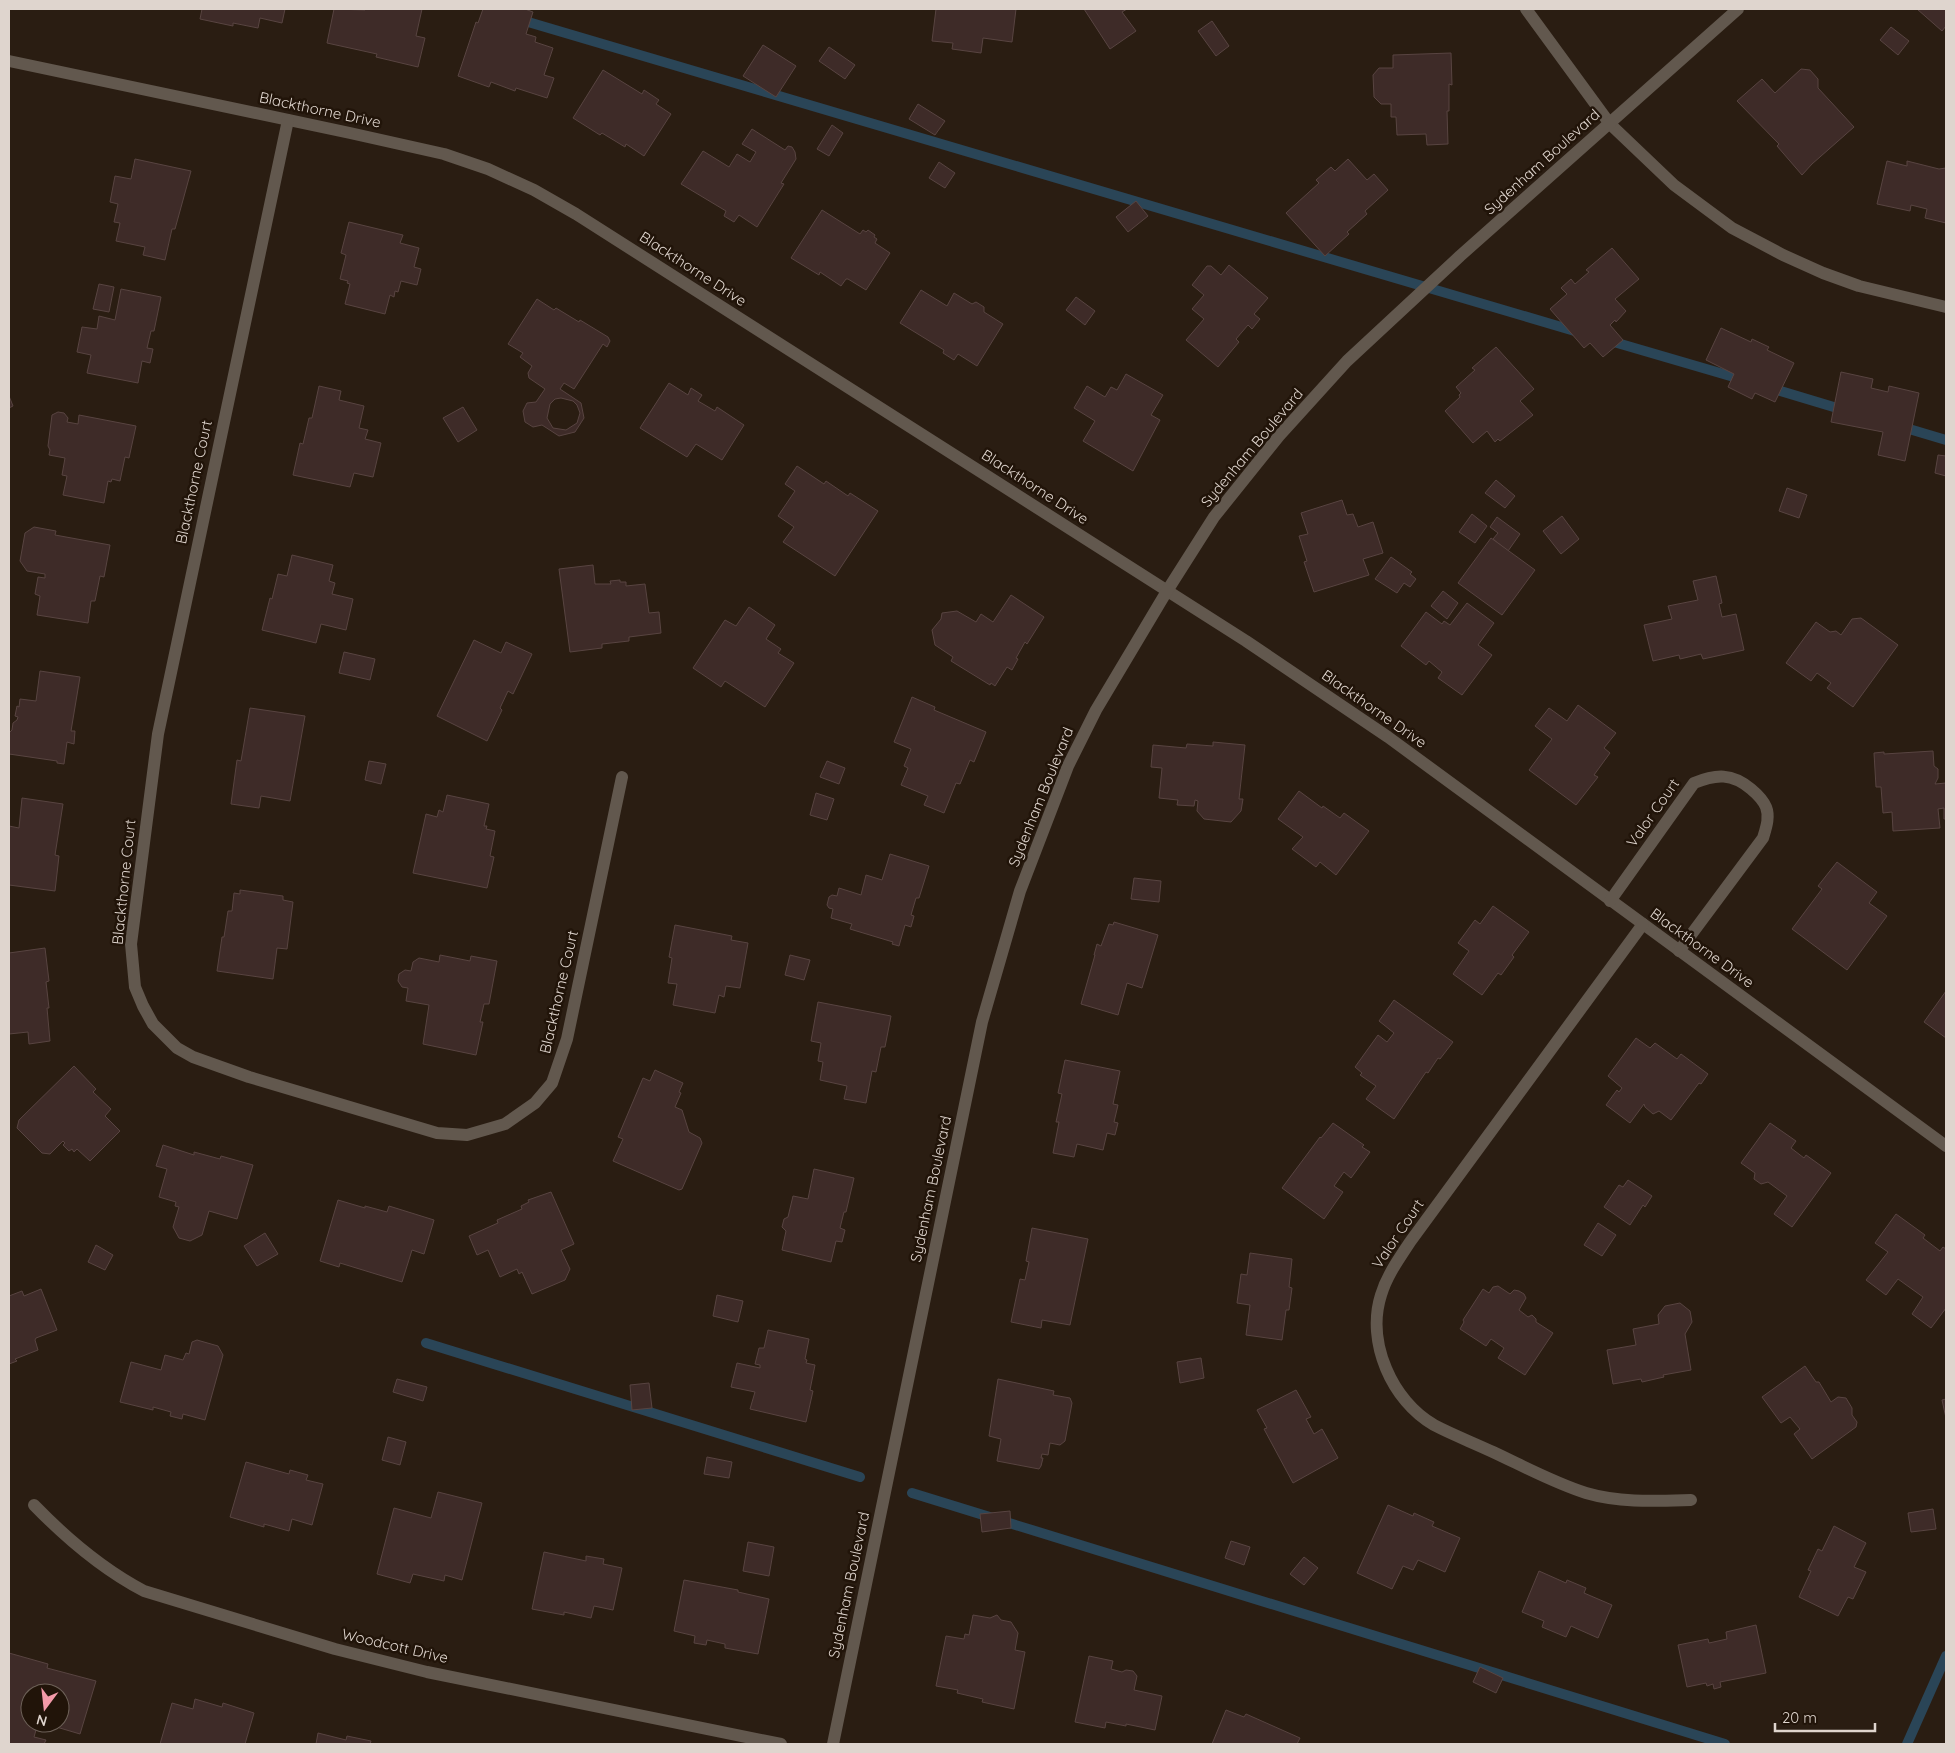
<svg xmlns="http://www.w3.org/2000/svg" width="1955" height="1753" viewBox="0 0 1955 1753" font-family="Quicksand,sans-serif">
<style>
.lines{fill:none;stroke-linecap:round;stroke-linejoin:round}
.stream{stroke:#2a4557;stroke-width:10}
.building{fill:#3e2b28;stroke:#584441;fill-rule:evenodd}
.minor{stroke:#62584e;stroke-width:12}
.labels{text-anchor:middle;stroke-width:5;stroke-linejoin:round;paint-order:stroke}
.street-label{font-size:15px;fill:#dfd5ce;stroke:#211409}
</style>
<rect width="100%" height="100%" fill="#2a1d12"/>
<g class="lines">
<g class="stream">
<path d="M518,19L1578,332"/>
<path d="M1607,340L1744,380"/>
<path d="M1767,387L1847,411"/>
<path d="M1899,426L1946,440"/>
<path d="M426,1343L860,1477"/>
<path d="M912,1493L1725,1744"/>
<path d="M1907,1744L1946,1656"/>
</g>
</g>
<g class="building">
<path d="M202,9H285L282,23L260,18L258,28L233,23V26L200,19Z"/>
<path d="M334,9L365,10V9H422L416,36L425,38L418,67L376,57L377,54L327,43Z"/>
<path d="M483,9H525L533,12L526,34L536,37L535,42L553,48L544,75L554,78L547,98L516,88L515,91L491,82L489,87L458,76L476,22L478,23Z"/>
<path d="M936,9H1016L1012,42L983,38L981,53L952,49L953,43L932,41Z"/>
<path d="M1084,9H1127L1122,12L1136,31L1110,49Z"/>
<path d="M1917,9H1946V26L1942,31Z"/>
<path d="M1212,21L1229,46L1216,56L1198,31Z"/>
<path d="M1891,27L1909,41L1898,55L1880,40Z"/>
<path d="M763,45L796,66L776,97L743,76Z"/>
<path d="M829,47L855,65L845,79L819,61Z"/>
<path d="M1451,53L1452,85L1449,84V111H1447L1448,144L1427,145L1426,134L1397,135L1396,117H1391V104H1381L1374,97L1373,75L1379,68H1393V55Z"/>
<path d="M1801,69L1810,70L1818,79V88L1854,127L1812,164L1802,175L1777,146L1779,144L1737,101L1762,79L1775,93Z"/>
<path d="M603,70L642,94L644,90L659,100L656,104L671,114L644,156L626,144L625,147L602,133L600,135L573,118Z"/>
<path d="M918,104L945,121L935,135L909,119Z"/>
<path d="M832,125L843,133L829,156L817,149Z"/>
<path d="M752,129L785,150L788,146L792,147L795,152L796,159L781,183L784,184L757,227L739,215L734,222L724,216L726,211L681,184L703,151L729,167L737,154L750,162L756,152L742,144Z"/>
<path d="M135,159L191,171L175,229H172L165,260L143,255L145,247L116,241L120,223L114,222L118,204L110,202L115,176L131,179Z"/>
<path d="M1348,159L1367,180L1374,174L1388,190L1365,211L1367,214L1347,232L1349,234L1325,256L1286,213L1319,183L1316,180L1331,167L1335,171Z"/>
<path d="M1887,161L1907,166V161L1939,169L1946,168V223L1925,218L1927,209L1911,205L1910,211L1877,204Z"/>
<path d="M939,162L955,173L945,188L929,178Z"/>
<path d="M1136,201L1148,216L1128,232L1116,217Z"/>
<path d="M822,210L860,234L863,230L866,232L868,230L875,235L874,237L877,239L875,243L890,253L866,290L848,279H846L841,286L820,272L819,275L791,258Z"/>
<path d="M349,222L403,235L400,243L419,248L414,267L421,269L417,285L401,281L398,292L395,291L394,297L390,295L385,314L345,304L350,284L347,283L348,281L340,279L346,255L341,253Z"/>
<path d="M1612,248L1639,279L1615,299L1626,311L1616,322L1615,320L1610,325L1623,340L1603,357L1590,343L1584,348L1550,309L1567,294L1561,288L1571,279L1575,284L1589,272L1586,270Z"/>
<path d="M1229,265L1268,298L1254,314L1260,319L1252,329L1248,325L1236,339L1239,342L1218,367L1186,340L1204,319L1192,309L1204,295L1192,285L1207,266H1211L1221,275Z"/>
<path d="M99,284L114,287L109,312L93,309Z"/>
<path d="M121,289L161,297L154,331H151L147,348L153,349L150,363L142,361L138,383L87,373L91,355L77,352L82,327L97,329L99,316L115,320Z"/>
<path d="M921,290L947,306L954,293L972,304L976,302L984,307V312L1003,324L977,366L958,354L954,360L943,353L944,350L900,323Z"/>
<path d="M1076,297L1095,311L1085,325L1066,310Z"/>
<path d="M537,299L554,310L556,308L579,322L580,320L608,337L610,341L607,347L603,344L574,389L564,383L560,389L581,403L584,418L575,432L559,436L542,425L533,427L525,422L523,411L527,403L536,402L545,389L529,378L528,373L532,366L520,357L523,353L508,344ZM561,398L573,401L577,405L580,413L577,423L566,430L553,428L547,418L550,404L555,399Z"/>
<path d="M1721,328L1751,342L1752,339L1769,347L1767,350L1794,363L1775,402L1755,393L1752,399L1728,387L1734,374L1706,360Z"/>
<path d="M1496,347L1534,389L1520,401L1533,415L1500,441L1498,439L1495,442L1487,431L1473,443L1445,411L1460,397L1459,395L1461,393L1456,387L1475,370L1472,368Z"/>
<path d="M1841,372L1873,379L1871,388L1888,392L1889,386L1919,393L1905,461L1878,455L1883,432L1831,422Z"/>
<path d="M1126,374L1163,395L1151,415L1160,420L1133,471L1083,441L1095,421L1074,408L1087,386L1105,397L1111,387L1117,390Z"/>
<path d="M669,383L688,395L691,388L702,395L698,401L715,411L717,407L744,425L722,460L696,444L687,457L640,428Z"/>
<path d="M319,386L341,391L339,400L364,406L359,428L368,430L365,439L381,443L373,477L354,473L350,487L293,475L300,443L303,444L309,418H312Z"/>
<path d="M9,396L13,406L9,408Z"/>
<path d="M463,407L477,430L458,442L443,418Z"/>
<path d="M58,412L64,413L68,418L67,422L78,424L79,415L136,426L129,458L125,457L120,481L112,479L111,482L108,481L104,503L63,495L67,476L62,475L65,458L49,455L50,450L48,446L52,415Z"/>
<path d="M1938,455L1946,456V476L1935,473Z"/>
<path d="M797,466L824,484L826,481L848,496L850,493L878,511L835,576L783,542L794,527L778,516L795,491L785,484Z"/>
<path d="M1496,480L1515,496L1505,508L1485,493Z"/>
<path d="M1787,488L1807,495L1799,518L1779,511Z"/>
<path d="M1342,500L1347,515L1353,514L1358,527L1373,522L1383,553L1363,559L1369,575L1314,592L1304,562L1307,561L1299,536L1308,534L1301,513Z"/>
<path d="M1472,514L1487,526L1475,543L1459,532Z"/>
<path d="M1562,516L1579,539L1561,554L1543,531Z"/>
<path d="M1497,517L1520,534L1508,551L1493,539L1498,533L1490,527Z"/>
<path d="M34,527L56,531L55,535L110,545L104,577L100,576L95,601H91L88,623L37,615L40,596L35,594L38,577L45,578V574L27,571L20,561L25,533Z"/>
<path d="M1491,538L1535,570L1502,615L1458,583Z"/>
<path d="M292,555L333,565L329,581L335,583L332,594L353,599L346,630L321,624L316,643L262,630L270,598L272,599L278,574L287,576Z"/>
<path d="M1391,557L1412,572L1410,574L1416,579L1410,587L1404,583L1397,593L1375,579Z"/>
<path d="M593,565L595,584H611L610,581L620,580V582H626V586L645,584L649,613L659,612L661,633L629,637V641L602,644V648L570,652L559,569Z"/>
<path d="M1716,576L1722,603L1719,604L1722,617L1736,614L1744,650L1703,659L1701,654L1680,659L1679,655L1653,661L1644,625L1672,619L1668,606L1698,600L1693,581Z"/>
<path d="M1443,591L1458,603L1447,619L1431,606Z"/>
<path d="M1011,595L1044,617L1027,644L1025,642L1016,658L1018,659L1012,670L1007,667L995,686L991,683L990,685L951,661L953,657L935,645L932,630L941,619L942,613L957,611L976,622L981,614L993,622Z"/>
<path d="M1467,603L1494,623L1478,645L1492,655L1462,695L1438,678L1442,672L1429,661L1426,665L1401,646L1426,612L1442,624L1444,621L1450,625Z"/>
<path d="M749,607L775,625L766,639L781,649L778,653L794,663L765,707L725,681L721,687L693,668L725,620L736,626Z"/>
<path d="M1861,618L1898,645L1853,707L1827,688L1831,683L1817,673L1811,681L1786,663L1816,622L1830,632L1836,631L1841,635L1852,619Z"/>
<path d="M474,640L501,653L506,642L532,654L513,694L508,691L500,708L502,710L487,741L437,716Z"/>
<path d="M344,652L375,659L370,680L339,673Z"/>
<path d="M40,671L80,677L71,731H75L74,744L67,742L64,764L57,763V761L9,754V733L12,730L13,723L17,720L18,717L15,716L17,706L19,707L20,699L36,701Z"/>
<path d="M912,697L935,707L934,710L986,732L974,762L970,760L960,784L956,783L944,813L924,805L928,796L901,785L908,768L904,766L911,749L894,742Z"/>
<path d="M1578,705L1616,733L1604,748L1610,753L1594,775L1598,777L1576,805L1529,770L1552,739L1535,726L1549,708L1567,721Z"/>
<path d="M250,708L305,716L290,801L261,796L259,808L231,804L237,760L241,761Z"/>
<path d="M1213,742L1245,745L1239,799H1243L1241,811L1231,822L1204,819L1197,811L1198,801L1195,800L1194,806L1177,805L1178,800L1159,798L1162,768L1151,767L1153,745L1186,748L1187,744L1213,746Z"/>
<path d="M1933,751L1934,766L1938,769V778L1935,784L1946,783V819H1944V808L1938,809L1940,828L1893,831L1892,812L1883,813L1881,787H1876L1874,753L1884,752V754Z"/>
<path d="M369,761L386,764L381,784L365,780Z"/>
<path d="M827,761L845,768L839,784L820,777Z"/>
<path d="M1299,791L1322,808L1323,806L1340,818L1344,813L1369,831L1336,875L1320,862L1316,867L1292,849L1303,837L1278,819Z"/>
<path d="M816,793L834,799L827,820L810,815Z"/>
<path d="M447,795L489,804L484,826H487L486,829L495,831L490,856L494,857L487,888L413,873L426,814L437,817L439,810L443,812Z"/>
<path d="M22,798L63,804L55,855L59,856L55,891L9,885V826L19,828Z"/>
<path d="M890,854L929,866L919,898H916L911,915L914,916L911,927L905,925L899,946L892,944L893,942L850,929L852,924L831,918L833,909L829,908L827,905L829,897L832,895L837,896L839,888L861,895L866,875L882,880Z"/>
<path d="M1837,862L1877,892L1869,903L1887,916L1847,970L1792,929L1822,889L1818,886Z"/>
<path d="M1134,878L1161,881L1159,902L1131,899Z"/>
<path d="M240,890L283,896V900L293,902L287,949L277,948L273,979L217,971L222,937H224L228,911H232L234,893L240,894Z"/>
<path d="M1493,906L1529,932L1512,955L1514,957L1501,975L1498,973L1482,995L1453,974L1469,951L1458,943L1475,920L1480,924Z"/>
<path d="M1114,922L1158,935L1142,988L1127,983L1118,1015L1081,1004L1095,955H1094L1097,944L1101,946L1109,924L1113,925Z"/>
<path d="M675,925L732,936L731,940L748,943L740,988L726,986L724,997L719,995L715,1013L673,1005L677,984L668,983L672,958L669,957Z"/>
<path d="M45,948L49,981L46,982L49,1008H47L50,1041L29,1044L28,1032L9,1034V953Z"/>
<path d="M440,955L470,961L471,956L497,961L489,1004H484L480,1022H483L476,1055L423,1044L429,1005L406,1001L408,988L402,987L398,981L399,974L405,970L411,971L413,962L419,958L439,962Z"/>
<path d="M790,955L810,960L804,980L785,975Z"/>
<path d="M1946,991V1038L1924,1022Z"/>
<path d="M1394,1000L1453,1042L1440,1059L1438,1058L1428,1073L1426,1072L1394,1119L1366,1099L1376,1086L1360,1075L1362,1073L1355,1067L1378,1035L1387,1042L1394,1033L1379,1021Z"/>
<path d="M818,1002L891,1016L885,1047H881L876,1072L872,1071L866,1103L844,1099L847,1086L820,1080L823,1062L818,1061L821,1043L811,1041Z"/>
<path d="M1636,1038L1650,1048L1655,1043L1677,1059L1681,1054L1708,1074L1701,1084L1699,1083L1671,1120L1659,1111L1653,1114L1645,1107L1644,1104L1630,1123L1606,1105L1617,1090L1619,1092L1622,1088L1608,1076Z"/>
<path d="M1065,1060L1120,1071L1113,1104L1118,1105L1114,1122L1118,1123L1115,1135L1107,1133L1103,1150L1077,1144L1074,1157L1053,1153L1059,1122H1056L1062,1094L1058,1093Z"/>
<path d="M74,1066L96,1089L93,1092L111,1109L105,1116L120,1131L90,1161L77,1149L74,1152L72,1149L69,1151L63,1145L65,1143L63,1141L50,1154L42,1153L17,1128L19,1120Z"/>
<path d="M655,1070L683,1083L679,1092L681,1093L675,1107L682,1110L689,1132L700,1138L702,1143L682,1189L679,1190L613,1161L623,1139L618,1137L643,1078L650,1081Z"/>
<path d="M1333,1123L1364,1145L1362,1147L1370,1152L1351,1178L1344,1172L1334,1186L1343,1192L1324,1219L1282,1188L1320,1137L1321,1138Z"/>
<path d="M1770,1123L1796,1141L1791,1148L1804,1158L1806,1155L1831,1173L1792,1227L1774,1214L1787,1196L1768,1182L1761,1184L1754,1179L1755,1173L1741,1163Z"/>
<path d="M163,1145L194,1155V1152L220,1159L221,1156L253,1165L237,1219L209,1211L202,1235L190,1241L179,1238L173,1227L179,1207L175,1206L176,1202L159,1197L167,1169L156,1166Z"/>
<path d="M814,1169L854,1178L846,1212H844L840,1228L845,1230L842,1242L836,1241L831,1262L782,1250L786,1231L782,1227L784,1219L788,1217L793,1196L808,1199Z"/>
<path d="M1628,1180L1652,1196L1645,1207L1643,1205L1630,1225L1604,1207L1619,1185L1623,1187Z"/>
<path d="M551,1192L574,1244L561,1250L570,1269L565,1280L532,1294L522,1272L519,1274L517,1269L500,1277L488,1250L477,1255L469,1236L498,1223L497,1220L522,1209L521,1206L529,1202L528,1200Z"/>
<path d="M338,1200L365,1208V1206L387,1212L389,1206L434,1220L424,1254L412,1250L402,1282L340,1263L339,1267L320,1261Z"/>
<path d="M1896,1214L1925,1235L1923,1238L1940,1251L1943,1247L1946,1249V1308L1931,1328L1912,1314L1923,1297L1898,1279L1886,1295L1866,1280L1888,1252L1875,1243Z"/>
<path d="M1598,1223L1616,1235L1602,1256L1584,1245Z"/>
<path d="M1032,1228L1088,1239L1070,1325L1042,1320L1041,1328L1011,1322L1020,1279L1025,1280L1029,1262L1026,1261Z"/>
<path d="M265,1233L278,1254L257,1266L244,1246Z"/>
<path d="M96,1245L113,1255L105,1270L88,1262Z"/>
<path d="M1250,1253L1292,1259L1289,1287L1292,1288L1289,1310H1286L1282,1340L1246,1335L1250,1305L1237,1303L1241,1274L1247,1275Z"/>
<path d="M1498,1286L1510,1294L1514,1290L1519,1291L1524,1294L1526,1298L1519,1310L1528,1317L1532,1315L1536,1319V1322L1553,1333L1525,1375L1498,1358L1504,1348L1491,1339L1486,1346L1460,1329L1464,1322L1463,1320L1483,1289L1489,1293L1493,1287Z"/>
<path d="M41,1289L57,1330L36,1338L35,1340L38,1350L15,1359L17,1361L9,1364V1296L22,1291L24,1296Z"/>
<path d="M717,1295L743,1301L738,1322L713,1316Z"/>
<path d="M1680,1303L1690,1311L1692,1322L1685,1334L1691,1370L1663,1375L1664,1377L1642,1382L1641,1379L1613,1384L1607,1350L1636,1345L1633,1329L1659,1324L1658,1315L1665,1306Z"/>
<path d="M768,1330L809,1339L805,1359L807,1360L806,1363L815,1365L810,1390L813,1391L806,1422L750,1409L755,1392L731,1387L737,1363L760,1368V1365L755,1364L759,1348H764Z"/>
<path d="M197,1340L218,1346L223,1355L205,1420L183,1414L182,1419L170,1416L171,1412L153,1407V1410L120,1402L131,1362L161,1370L165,1355L183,1360L186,1353L189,1354L192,1342Z"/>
<path d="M1201,1358L1204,1378L1180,1383L1177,1362Z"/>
<path d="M1805,1366L1816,1382H1819L1831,1402L1838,1397L1846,1398L1852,1408V1415L1857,1422L1856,1427L1812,1459L1794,1434L1800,1429L1790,1417L1781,1423L1762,1397Z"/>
<path d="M397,1379L427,1387L423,1401L393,1392Z"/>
<path d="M998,1379L1054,1391L1053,1395L1070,1398L1072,1403L1065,1441L1060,1445L1050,1443L1048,1455L1042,1454L1041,1458H1043L1041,1466L1039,1469L997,1461L1001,1439L989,1436Z"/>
<path d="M649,1383L652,1408L632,1410L630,1385Z"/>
<path d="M1296,1390L1311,1417L1306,1419L1314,1434L1322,1429L1338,1458L1293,1483L1264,1429L1267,1428L1257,1410Z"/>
<path d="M1946,1399V1418L1942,1400Z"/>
<path d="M388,1437L406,1442L400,1465L382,1460Z"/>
<path d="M707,1457L732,1462L729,1478L704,1474Z"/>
<path d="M246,1462L289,1474L290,1470L308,1475L306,1480L323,1484L312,1525L292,1519L289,1531L264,1524V1527L230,1517Z"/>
<path d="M438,1492L482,1503L462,1580L445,1575L444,1581L413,1574L410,1583L377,1574L394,1508L431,1518Z"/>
<path d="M1388,1505L1413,1516L1414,1513L1434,1522L1432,1526L1460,1538L1445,1572L1418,1560L1413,1570L1403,1566L1392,1589L1357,1573Z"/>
<path d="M1933,1509L1936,1529L1911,1532L1908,1513Z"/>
<path d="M1010,1511L1011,1528L982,1532L980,1514Z"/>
<path d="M1834,1526L1866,1543L1854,1567L1866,1572L1853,1599L1848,1597L1838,1616L1799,1597L1811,1571L1808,1570L1818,1549L1822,1551Z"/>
<path d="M1231,1541L1250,1547L1244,1565L1225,1558Z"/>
<path d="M748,1542L774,1547L769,1576L743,1571Z"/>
<path d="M544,1552L586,1561V1556L604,1559L603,1564L622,1568L613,1610L594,1606L591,1618L564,1612V1615L532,1609Z"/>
<path d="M1304,1557L1318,1568L1304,1585L1290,1574Z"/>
<path d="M1539,1571L1566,1583L1567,1580L1586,1588L1584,1593L1612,1605L1598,1638L1571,1626L1566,1637L1542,1627L1544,1621L1522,1612Z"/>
<path d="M684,1580L738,1590V1592L769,1599L758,1654L725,1648V1644L707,1640L706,1645L694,1643L695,1636L674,1631Z"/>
<path d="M973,1615L990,1618L997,1615L1001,1620L1011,1622L1018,1633L1015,1650L1025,1652L1014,1709L982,1702L983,1699L957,1693L958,1690L936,1686L946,1636L964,1639L965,1634L969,1635Z"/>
<path d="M1756,1625L1766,1673L1720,1682L1721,1687L1714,1689L1713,1684L1707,1686L1706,1683L1687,1687L1678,1645L1708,1639L1709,1643L1727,1639L1726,1632Z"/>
<path d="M9,1653L48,1664L47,1668L96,1681L80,1734L43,1723H60V1693H30V1723H38L34,1737L46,1740L44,1744H9Z"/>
<path d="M1089,1656L1113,1661L1111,1669L1122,1672L1126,1670L1133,1671L1137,1676L1134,1690L1162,1696L1155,1730L1126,1724V1726L1106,1722L1105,1728L1075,1722Z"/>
<path d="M1480,1667L1503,1678L1496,1693L1473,1682Z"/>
<path d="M195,1699L222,1707L223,1703L254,1713L245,1744H160L172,1703L193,1709Z"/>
<path d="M1226,1710L1244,1717L1246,1714L1300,1738L1297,1744H1212Z"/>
<path d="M318,1733L346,1740L347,1736L371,1741L370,1744H316Z"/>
</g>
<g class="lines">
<g class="minor">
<path d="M1526,9L1610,124L1674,185L1732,228L1783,255L1823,273L1859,286L1946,307"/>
<path d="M9,61L350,133L444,154L488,169L534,190L576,214L1246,641L1388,737L1946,1146"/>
<path d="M288,120L158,734L131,944L135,987L143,1006L153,1024L177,1048L193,1057L249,1077L437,1133L467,1135L505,1124L535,1103L552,1083L567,1039L622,777"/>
<path d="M1610,901L1694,783C1716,774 1732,773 1751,789C1757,794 1763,800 1766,807C1770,817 1766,828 1763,838L1679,951"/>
<path d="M1643,924L1410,1242C1399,1259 1387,1275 1381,1295C1366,1342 1392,1401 1434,1425C1453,1435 1474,1443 1493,1452C1523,1466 1554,1483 1586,1493C1620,1503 1656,1501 1691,1500"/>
<path d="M34,1505C67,1539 102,1569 144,1591L335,1649L427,1672L781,1744"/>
<path d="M833,1744L982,1022L1020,891L1068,766L1096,710L1167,591L1214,517L1279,436L1347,361L1460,256L1738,9"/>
</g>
</g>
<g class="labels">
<g class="street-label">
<text transform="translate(320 110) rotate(12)" y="5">Blackthorne Drive</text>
<text transform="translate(1542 162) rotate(-42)" y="5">Sydenham Boulevard</text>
<text transform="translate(693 269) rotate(33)" y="5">Blackthorne Drive</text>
<text transform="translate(1252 448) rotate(-50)" y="5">Sydenham Boulevard</text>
<text transform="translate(194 482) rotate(-78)" y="5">Blackthorne Court</text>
<text transform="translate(1035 487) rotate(33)" y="5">Blackthorne Drive</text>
<text transform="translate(1374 709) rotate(35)" y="5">Blackthorne Drive</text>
<text transform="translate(1041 797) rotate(-68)" y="5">Sydenham Boulevard</text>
<text transform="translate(1653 813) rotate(-55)" y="5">Valor Court</text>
<text transform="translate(124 882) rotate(-84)" y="5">Blackthorne Court</text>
<text transform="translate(1702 948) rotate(36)" y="5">Blackthorne Drive</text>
<text transform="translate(559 992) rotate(-77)" y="5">Blackthorne Court</text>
<text transform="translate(931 1189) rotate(-78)" y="5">Sydenham Boulevard</text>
<text transform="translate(1398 1234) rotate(-56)" y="5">Valor Court</text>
<text transform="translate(849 1585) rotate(-78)" y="5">Sydenham Boulevard</text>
<text transform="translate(395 1646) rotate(13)" y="5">Woodcott Drive</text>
</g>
</g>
<rect width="1955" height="1753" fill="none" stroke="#dfd5ce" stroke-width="20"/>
<g transform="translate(45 1708) rotate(195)"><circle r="24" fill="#211409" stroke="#6d6158"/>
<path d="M0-4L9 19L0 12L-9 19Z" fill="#f39aa9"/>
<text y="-8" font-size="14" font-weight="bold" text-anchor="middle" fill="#dfd5ce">N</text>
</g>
<path d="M1775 1723v8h100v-8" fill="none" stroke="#dfd5ce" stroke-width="2.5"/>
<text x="1782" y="1723" font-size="15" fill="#dfd5ce" stroke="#211409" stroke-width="4" paint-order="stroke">20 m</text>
</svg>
